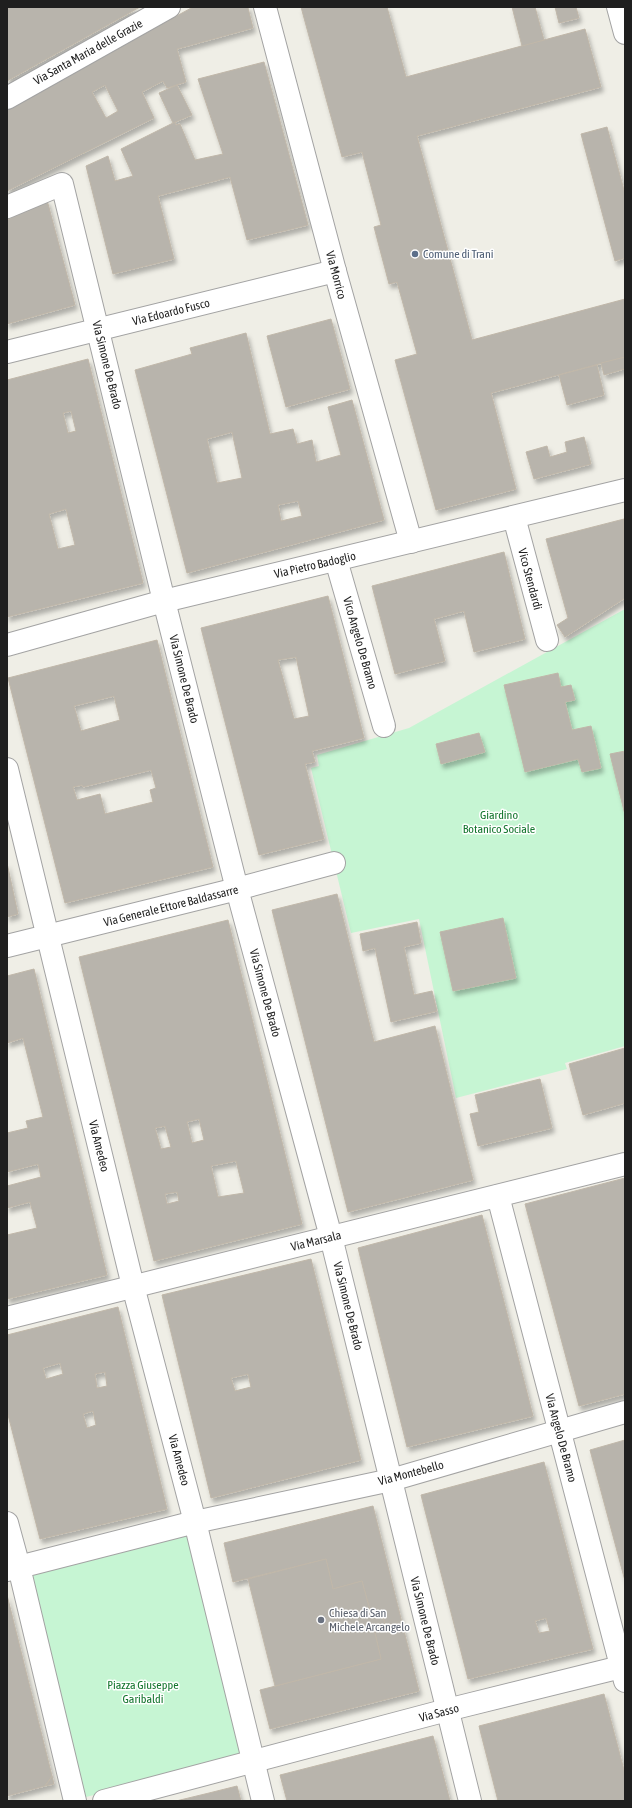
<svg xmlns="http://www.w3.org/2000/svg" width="632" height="1808" viewBox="0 0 632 1808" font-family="'Asap Condensed',sans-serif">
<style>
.park{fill:#c6f5d3}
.building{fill:#b8b4ac;stroke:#c0b7a9;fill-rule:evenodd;filter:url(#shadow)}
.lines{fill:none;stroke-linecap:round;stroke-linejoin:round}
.minor-casing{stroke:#a3a3a3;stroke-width:24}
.minor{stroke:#fff;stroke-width:22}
.service-dot{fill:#5c6f8a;stroke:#fff;stroke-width:1.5}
.worship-dot{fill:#6b7280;stroke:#fff;stroke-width:1.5}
.labels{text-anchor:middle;stroke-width:3;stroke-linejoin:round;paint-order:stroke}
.street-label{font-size:12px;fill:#1f1f1f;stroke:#fff}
.service-label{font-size:12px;fill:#4e5e75;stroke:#fff;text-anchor:start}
.park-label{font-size:12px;fill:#14762e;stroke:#fff}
.worship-label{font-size:12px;fill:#5b616d;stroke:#fff;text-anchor:start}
</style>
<defs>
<filter id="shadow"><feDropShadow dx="2.5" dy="4.5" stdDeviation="2" flood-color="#0004"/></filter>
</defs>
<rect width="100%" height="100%" fill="#efeee6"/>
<g class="park">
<path d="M625,609V1046L565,1063L567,1069L456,1098L419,919L351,933L311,768L319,766L317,755L409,728Z"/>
<path d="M189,1532L246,1757L82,1798L27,1572Z"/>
</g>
<g class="building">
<path d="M7,7H140L7,81Z"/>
<path d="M193,7H250L248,8L253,28L177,49L186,82L167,88L163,81L142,92L154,118L7,191V109ZM105,85L118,111L106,118L92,92Z"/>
<path d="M301,7H387L406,77L585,29L601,87L417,136L472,340L625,299V357L491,393L516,489L436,510L395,360L417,354L397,282L389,284L374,227L381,225L362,152L342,157Z"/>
<path d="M512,7H535L544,40L522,46Z"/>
<path d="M555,7H576L579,18L559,23Z"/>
<path d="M264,62L308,225L247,240L230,177L158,196L174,259L113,274L86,166L108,156L115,181L133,176L121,149L175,122L176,125L180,124L195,160L223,154L198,79Z"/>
<path d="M177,85L192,115L173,123L159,93Z"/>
<path d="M607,127L625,194V258L615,261L581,134Z"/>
<path d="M47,200L75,305L7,324V220Z"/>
<path d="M331,319L350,389L286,407L267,336Z"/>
<path d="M246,333L270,434L293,429L297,444L312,440L316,462L341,455L328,407L352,400L384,520L187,573L135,370L192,354L190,348ZM232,432L242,478L217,483L207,439ZM298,501L302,516L281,521L278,505Z"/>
<path d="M625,357V371L624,369L604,375L601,363Z"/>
<path d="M88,359L143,583L7,617V380ZM71,411L76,431L68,433L63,413ZM66,509L75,545L58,549L49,514Z"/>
<path d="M597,365L604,395L567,405L559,375Z"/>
<path d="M584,437L591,464L534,479L526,452L547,446L550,457L567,452L565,442Z"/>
<path d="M624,519L625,598L565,637L557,625L568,618L546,539Z"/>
<path d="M504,552L525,639L474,652L464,611L434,619L445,661L395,674L372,586Z"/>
<path d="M328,596L364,738L312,751L315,762L305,764L324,839L259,855L201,628ZM296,657L309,716L294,719L278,660Z"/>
<path d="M157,640L213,867L65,903L8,678ZM114,696L120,720L81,731L74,706ZM151,770L156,788L150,790L153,802L105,814L100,794L77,800L73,787L82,785L83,787Z"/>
<path d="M558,673L561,687L571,685L575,700L565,702L572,730L591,726L601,768L582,772L578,759L525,772L504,685Z"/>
<path d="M479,733L485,752L441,764L436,744Z"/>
<path d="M625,751V815L610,754Z"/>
<path d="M7,863L18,914L7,917Z"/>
<path d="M337,894L374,1042L435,1026L473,1180L348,1212L272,910Z"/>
<path d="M503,918L516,978L453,991L440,932Z"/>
<path d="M228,920L302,1224L154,1261L79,957ZM199,1119L204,1140L192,1143L187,1122ZM165,1126L171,1147L161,1149L155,1128ZM236,1161L244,1193L218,1197L211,1166ZM177,1192L179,1201L167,1204L165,1194Z"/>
<path d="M417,922L421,943L404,947L414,995L432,991L437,1011L391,1022L375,948L363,951L360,934Z"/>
<path d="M34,969L107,1275L7,1299V1235L37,1228L30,1202L7,1208V1186L41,1177L38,1164L7,1172V1133L28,1128L26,1121L43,1117L23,1038L7,1043V976Z"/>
<path d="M625,1048V1103L583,1115L569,1064Z"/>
<path d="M540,1079L552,1128L478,1146L470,1114L479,1112L475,1095Z"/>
<path d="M625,1178V1394L579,1406L525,1204Z"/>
<path d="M482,1215L533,1416L407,1447L358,1248Z"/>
<path d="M311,1259L361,1460L211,1498L162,1295ZM248,1374L251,1387L235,1391L231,1378Z"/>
<path d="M118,1307L167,1509L40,1539L7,1411V1335ZM60,1363L63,1374L46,1379L43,1368ZM105,1372L107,1386L97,1388L95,1374ZM93,1411L96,1425L87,1428L83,1414Z"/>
<path d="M625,1440V1581L590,1450Z"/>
<path d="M544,1462L593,1649L468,1679L421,1495ZM546,1618L550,1631L539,1633L535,1621Z"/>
<path d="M373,1506L419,1691L270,1729L260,1690L381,1659L374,1629L386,1627L381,1611L371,1614L362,1581L333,1589L326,1559L233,1582L224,1543Z"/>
<path d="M326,1559L333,1589L362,1581L371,1614L381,1611L386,1627L374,1629L381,1659L275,1686L248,1579Z"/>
<path d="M7,1595L52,1776L45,1786L7,1796Z"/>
<path d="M604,1694L625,1774V1801H498L479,1726Z"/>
<path d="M433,1736L450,1801H287L280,1775Z"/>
<path d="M52,1776L54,1784L45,1786L49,1781Z"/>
<path d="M237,1786L241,1801H176L209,1793Z"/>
</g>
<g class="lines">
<g class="minor-casing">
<g id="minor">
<path d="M265,7L335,271L411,542"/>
<path d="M618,7L625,33"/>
<path d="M7,98L169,7"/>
<path d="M7,207L62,184L164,601L237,889L331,1237L470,1801"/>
<path d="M7,352L335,271"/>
<path d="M514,517L547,640"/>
<path d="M336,560L384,726"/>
<path d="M7,645L164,601L625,490"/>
<path d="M7,769L133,1286L195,1522L391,1480L625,1412"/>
<path d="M7,946L237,889L334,863"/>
<path d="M498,1196L625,1681"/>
<path d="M7,1318L625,1164"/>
<path d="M7,1523L19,1567L7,1570"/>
<path d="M75,1801L19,1567L195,1522L263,1801"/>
<path d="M104,1801L447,1710L625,1666"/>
</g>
</g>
<use href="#minor" class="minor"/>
</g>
<circle class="service-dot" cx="415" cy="254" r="4"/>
<circle class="worship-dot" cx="321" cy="1620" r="4"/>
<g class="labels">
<g class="street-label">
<text transform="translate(88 52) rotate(-29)" y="4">Via Santa Maria delle Grazie</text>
<text transform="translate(336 275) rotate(75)" y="4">Via Morrico</text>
<text transform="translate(171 312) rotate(-14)" y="4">Via Edoardo Fusco</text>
<text transform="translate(107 365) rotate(76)" y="4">Via Simone De Brado</text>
<text transform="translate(315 565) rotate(-13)" y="4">Via Pietro Badoglio</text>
<text transform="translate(530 579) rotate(75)" y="4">Vico Stendardi</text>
<text transform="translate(360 643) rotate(74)" y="4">Vico Angelo De Bramo</text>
<text transform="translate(184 679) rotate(76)" y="4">Via Simone De Brado</text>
<text transform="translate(171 906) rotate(-14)" y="4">Via Generale Ettore Baldassarre</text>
<text transform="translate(265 993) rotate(75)" y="4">Via Simone De Brado</text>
<text transform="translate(99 1146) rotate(76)" y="4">Via Amedeo</text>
<text transform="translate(316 1241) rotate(-14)" y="4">Via Marsala</text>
<text transform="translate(348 1306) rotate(76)" y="4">Via Simone De Brado</text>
<text transform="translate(561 1438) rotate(75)" y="4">Via Angelo De Bramo</text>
<text transform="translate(179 1460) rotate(75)" y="4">Via Amedeo</text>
<text transform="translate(411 1473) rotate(-15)" y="4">Via Montebello</text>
<text transform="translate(425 1621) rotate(76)" y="4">Via Simone De Brado</text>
<text transform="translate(439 1713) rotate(-15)" y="4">Via Sasso</text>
</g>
<g class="service-label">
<text x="423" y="258">Comune di Trani</text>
</g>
<g class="park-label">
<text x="499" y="819">Giardino<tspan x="499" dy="14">Botanico Sociale</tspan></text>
<text x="143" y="1689">Piazza Giuseppe<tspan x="143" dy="14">Garibaldi</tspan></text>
</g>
<g class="worship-label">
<text x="329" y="1617">Chiesa di San<tspan x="329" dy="14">Michele Arcangelo</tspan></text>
</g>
</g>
<rect width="632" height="1808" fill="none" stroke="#1f1f1f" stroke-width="16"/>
</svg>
